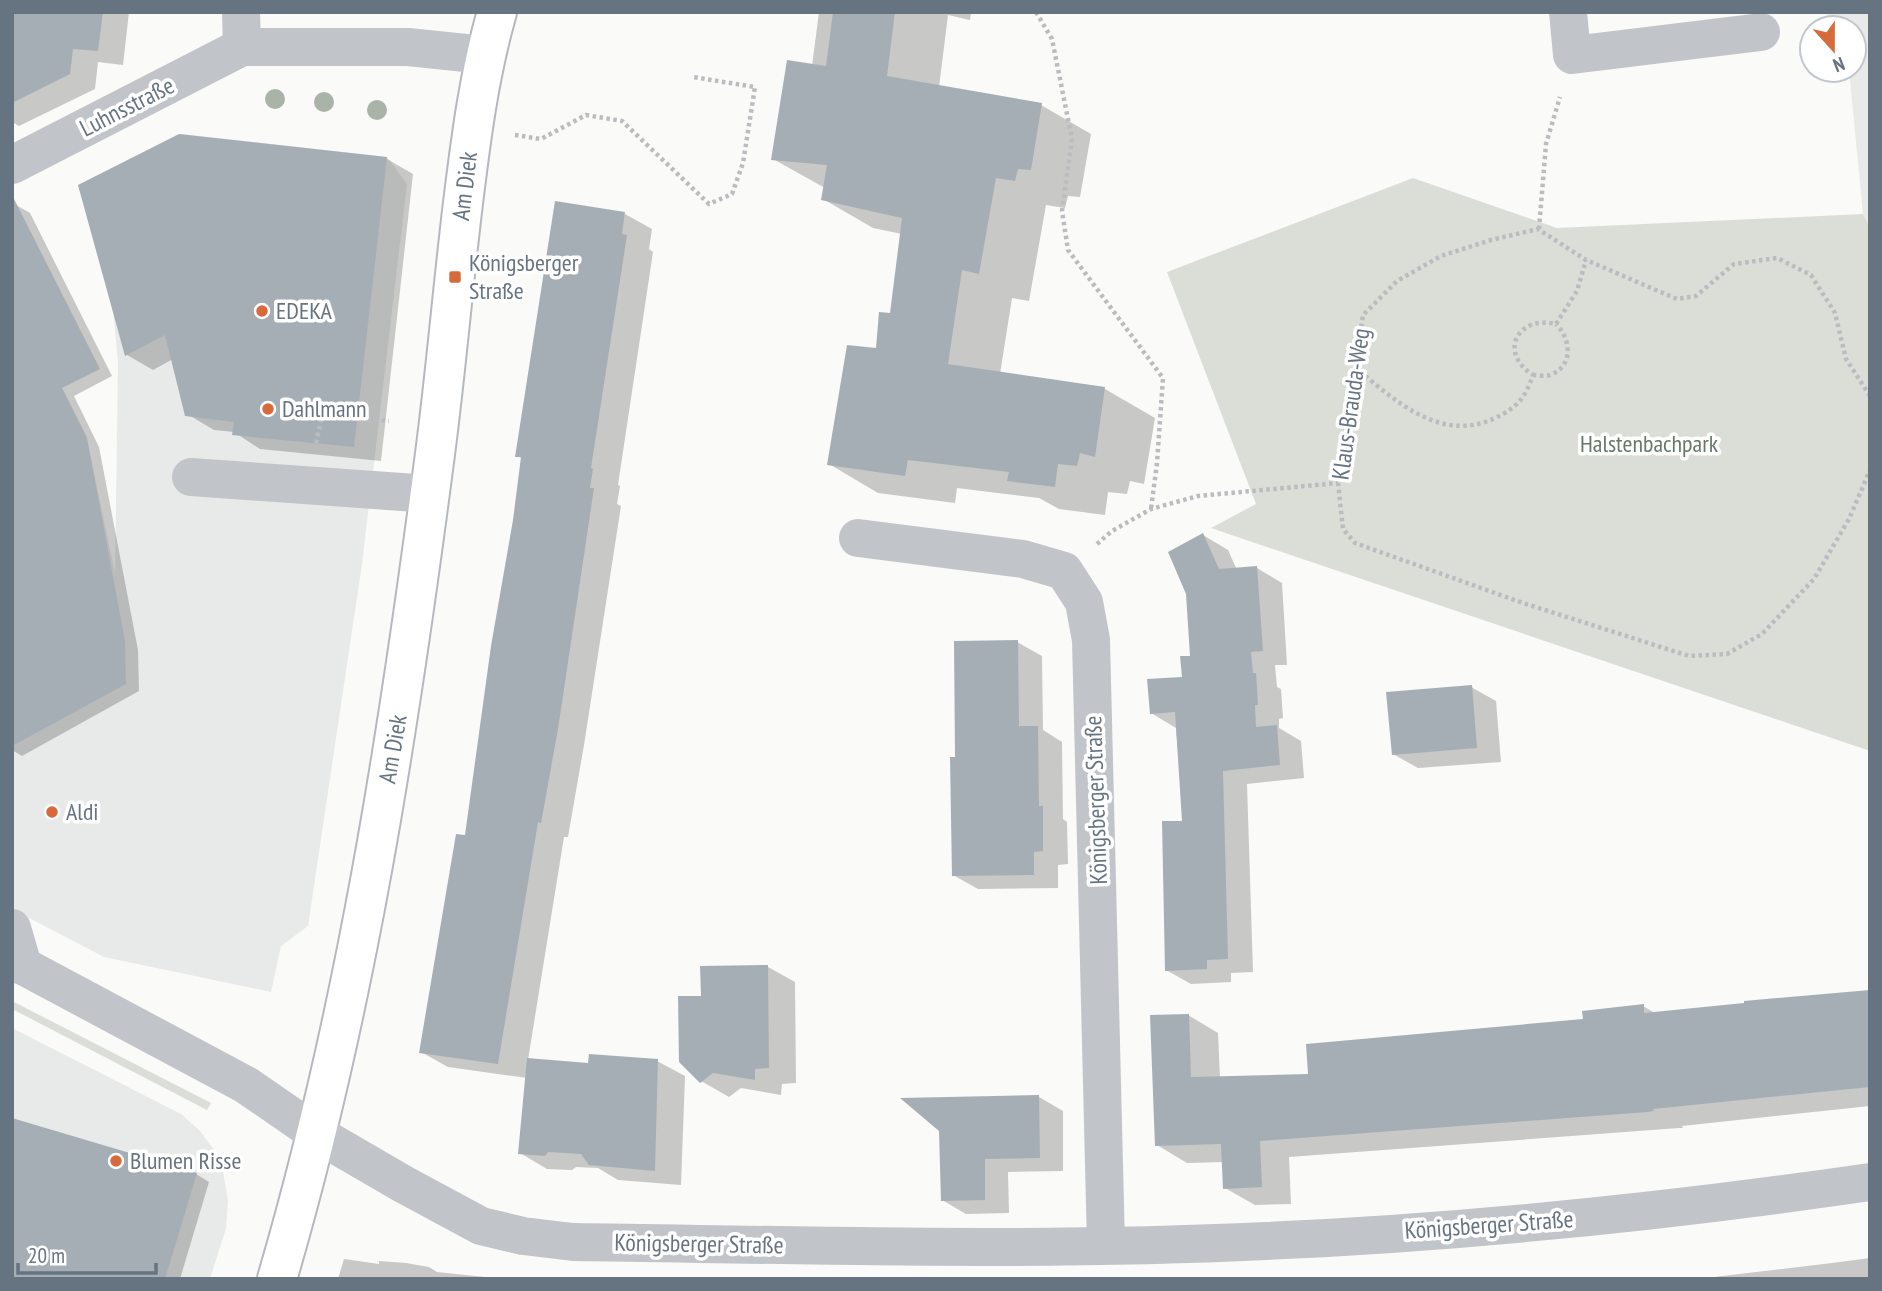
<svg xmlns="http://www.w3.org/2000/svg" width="1882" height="1291" viewBox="0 0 1882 1291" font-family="'PT Sans Narrow',sans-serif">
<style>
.built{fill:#e8e9e9}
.green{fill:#daded7}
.shadow{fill:#0003}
.building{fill:#a6aeb5}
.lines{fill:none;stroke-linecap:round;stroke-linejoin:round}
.major-casing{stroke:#b5b9be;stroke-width:42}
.path{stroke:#babdc0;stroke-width:4.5;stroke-dasharray:3.5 3.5;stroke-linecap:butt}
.minor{stroke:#c1c5c9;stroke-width:38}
.major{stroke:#fff;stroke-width:38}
.tree{fill:#a9b3a8}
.poi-dot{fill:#d76a3b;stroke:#fff;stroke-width:2.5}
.labels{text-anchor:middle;stroke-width:7;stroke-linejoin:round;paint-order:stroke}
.street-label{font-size:24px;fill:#667481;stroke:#fff}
.poi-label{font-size:24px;fill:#667481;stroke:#fff;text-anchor:start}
.park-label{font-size:24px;fill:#677966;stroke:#fff}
</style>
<rect width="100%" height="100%" fill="#fafaf8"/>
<g class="built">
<path d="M1827,12H1870V227L1863,214L1849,70H1854V28H1834Z"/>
<path d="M182,134L387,157L407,184L362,564L308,926L281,946L271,992L104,957L12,909V290L86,435L115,573L118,362L113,309L78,185Z"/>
<path d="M12,1028L181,1114L200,1131L215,1151L223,1171L228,1200L226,1228L210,1279H12Z"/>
</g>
<g class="green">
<path d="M1413,178L1557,228L1863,214L1870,227V751L1211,528L1256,504L1167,272Z"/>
<path d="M12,1001L211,1103L207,1110L12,1009Z"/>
</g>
<g class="shadow">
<path d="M12,12H129L123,65L98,62L95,89L19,126L12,122Z"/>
<path d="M819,12H971L970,20L948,15L939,87L1041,105L1091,134L1080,197L1068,196L1065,208L1046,205L1029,301L1012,298L1000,374L1105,389L1155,418L1144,484L1130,481L1127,494L1108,492L1105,515L1059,509L1039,498L957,488L955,503L878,493L829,464L891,315L902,234L873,228L823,199L825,188L773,159L812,66Z"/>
<path d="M387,159L413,174L381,461L260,449L234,432L214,430L187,414L173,359L153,370L127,355Z"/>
<path d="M16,205L30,213L112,376L74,396L99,447L138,650L139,691L22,756L12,750V207Z"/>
<path d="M625,214L652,229L649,249L653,252L618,485L620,486L617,504L621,506L584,745L568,837H564L528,1060L589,1065L657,1061L685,1076L681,1185L618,1180L598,1168L576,1167L572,1170L547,1169L520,1153L527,1078L448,1067L421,1052L467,837L515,520L523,459L517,456Z"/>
<path d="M1203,535L1228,550L1237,570L1257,568L1282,583L1287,665H1275L1277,687L1281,689L1283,718L1279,719V728L1301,741L1304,778L1247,784L1253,972L1231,973V982L1191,984L1166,970L1184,822L1176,728L1151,713L1184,679L1192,657Z"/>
<path d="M1017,642L1042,656L1043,730L1062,742L1063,819L1067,822L1068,864L1058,865V888L978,889L953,875L957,759Z"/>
<path d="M1471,687L1496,701L1501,762L1418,768L1393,754Z"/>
<path d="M768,967L795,982L796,1083L782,1084L781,1095L741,1088L729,1097L701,1081L702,998Z"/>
<path d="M1870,992V1106L1682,1126L1683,1128H1679L1289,1157L1291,1204L1255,1205L1225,1188L1224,1162L1187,1163L1157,1145L1188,1015L1218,1033L1220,1078L1310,1076L1585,1020L1643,1006L1655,1013Z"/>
<path d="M1039,1097L1063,1111V1171L1008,1172L1009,1213L966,1214L942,1200Z"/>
<path d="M196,1174L209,1182L180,1279H12Z"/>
<path d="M1870,1258V1279H1697L1832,1263Z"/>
<path d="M344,1259L379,1264V1261L406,1263L429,1267L437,1272L504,1279H338Z"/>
</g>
<g class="building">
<path d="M12,12H103L98,51L73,49L70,74L12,103Z"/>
<path d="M833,12H895L887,76L1042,103L1031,170L1018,169L1015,181L996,178L979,274L962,270L948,364L1105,387L1095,457L1080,453L1077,466L1058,464L1055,487L1007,481L1009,472L908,460L905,476L827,465L847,345L876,348L879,312L890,313L902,218L821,200L827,165L771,160L787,60L826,66Z"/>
<path d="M179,134L387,157L354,447L232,435L234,422L185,416L165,335L125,356L78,185Z"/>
<path d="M12,195L100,369L62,388L87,438L125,641L126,684L12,746Z"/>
<path d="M555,201L625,212L622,234L627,235L591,468L593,469L590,488H594L558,729L541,823L538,822L498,1064L419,1053L456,834L465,835L491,646L513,520L521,457H515Z"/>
<path d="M1203,533L1219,569L1257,566L1263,651L1251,652L1253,673H1256L1258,705H1255L1256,727L1277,725L1280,765L1223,771L1228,959L1207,960V969L1165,971L1162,821H1182L1175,712L1150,714L1147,679L1182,677L1180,656H1190L1186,594L1168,552Z"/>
<path d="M1018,640L1019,726H1038L1039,806H1043V851L1034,852V875L952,876L950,757H955L954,641Z"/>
<path d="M1472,685L1477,748L1392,755L1386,692Z"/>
<path d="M768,965L769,1068L755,1069V1080L713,1073L700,1083L679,1062L678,996H701L700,966Z"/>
<path d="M1870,990V1087L1653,1109L1654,1111L1648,1112L1260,1141L1262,1187L1223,1189L1221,1144L1155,1146L1150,1015L1189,1014L1191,1077L1308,1074L1306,1044L1583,1019L1582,1011L1644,1004V1013L1744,1003V1001Z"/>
<path d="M589,1054L658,1059L655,1171L589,1165L581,1154L548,1152L545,1156L518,1154L527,1058L588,1063Z"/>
<path d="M1039,1095L1040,1158L985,1159V1200L941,1201L939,1131L900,1098Z"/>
<path d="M12,1118L197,1173L165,1279H12Z"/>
</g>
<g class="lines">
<g class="major-casing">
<path id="major" d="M277,1279C356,1010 399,731 435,454C446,370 453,286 463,203C471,138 479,75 497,12"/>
</g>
<g class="path">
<path d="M1036,12L1052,39L1072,139L1062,211L1068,250L1163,378L1157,463L1151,509"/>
<path d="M515,135L541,139L586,115L622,121L709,204L732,194L743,163L755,87L693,77"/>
<path d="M1539,229L1546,144L1560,97"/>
<path d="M1355,367C1394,400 1441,444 1495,418C1518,407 1525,398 1533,375C1498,353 1517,315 1556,324L1577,291L1586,260"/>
<path d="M1533,375C1538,375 1546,377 1550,375C1574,366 1571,339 1556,324"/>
<path d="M1870,396L1846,359L1835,313L1811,275L1777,258L1734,264L1696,296L1677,299L1586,260L1538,229L1491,240L1441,256L1397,281L1363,315L1338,483L1343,529L1355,543L1523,603L1689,656L1727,654L1762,634L1814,579L1849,519L1870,470"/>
<path d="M319,407L322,417L389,421"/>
<path d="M316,443L322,417"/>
<path d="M1097,544L1112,531L1151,509L1198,496L1338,483"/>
</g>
<g class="minor">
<path d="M241,12L242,47H408L485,55"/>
<path d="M1568,12L1572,55L1761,32"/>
<path d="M12,165L242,47"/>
<path d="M191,477L430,494"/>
<path d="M858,538L1023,559L1064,571L1084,602L1091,640L1106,1245"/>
<path d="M12,928L23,966"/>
<path d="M12,960L246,1085L317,1134L403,1184L481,1226L523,1236L573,1242C804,1245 1035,1252 1266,1241C1468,1232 1670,1211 1870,1182"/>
</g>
<use href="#major" class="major"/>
</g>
<g class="tree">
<circle cx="275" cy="99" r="10"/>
<circle cx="324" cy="102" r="10"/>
<circle cx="377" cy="110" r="10"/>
</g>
<g class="poi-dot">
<rect x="448" y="270" width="14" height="14" rx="3.5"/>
<circle cx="262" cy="311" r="7"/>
<circle cx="268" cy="409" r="7"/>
<circle cx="52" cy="812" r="7"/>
<circle cx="116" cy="1161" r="7"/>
</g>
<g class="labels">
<g class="street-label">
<text transform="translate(127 107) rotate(-27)" y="8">Luhnsstraße</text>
<text transform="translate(465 186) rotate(-83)" y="8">Am Diek</text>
<text transform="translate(1351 404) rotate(-82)" y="8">Klaus-Brauda-Weg</text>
<text transform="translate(393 749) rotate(-80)" y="8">Am Diek</text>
<text transform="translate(1096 800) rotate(-92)" y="8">Königsberger Straße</text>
<text transform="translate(1489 1225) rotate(-4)" y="8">Königsberger Straße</text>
<text transform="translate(699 1244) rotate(1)" y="8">Königsberger Straße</text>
</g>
<g class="poi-label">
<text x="469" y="271">Königsberger<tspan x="469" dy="28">Straße</tspan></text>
<text x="276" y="319">EDEKA</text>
<text x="282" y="417">Dahlmann</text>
<text x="66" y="820">Aldi</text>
<text x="130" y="1169">Blumen Risse</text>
</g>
<g class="park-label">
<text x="1649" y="452">Halstenbachpark</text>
</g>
</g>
<rect width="1882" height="1291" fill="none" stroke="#667481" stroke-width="28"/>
<g transform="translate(1833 49) rotate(159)"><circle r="33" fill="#ffffff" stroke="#c2c7cd" stroke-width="2"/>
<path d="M0-5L12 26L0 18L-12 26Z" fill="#d76a3b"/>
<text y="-10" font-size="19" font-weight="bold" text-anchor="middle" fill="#667481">N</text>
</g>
<path d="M18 1263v10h138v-10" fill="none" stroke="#667481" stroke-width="3.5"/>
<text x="28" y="1263" font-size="21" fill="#667481" stroke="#ffffff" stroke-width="5" paint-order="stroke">20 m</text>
</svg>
